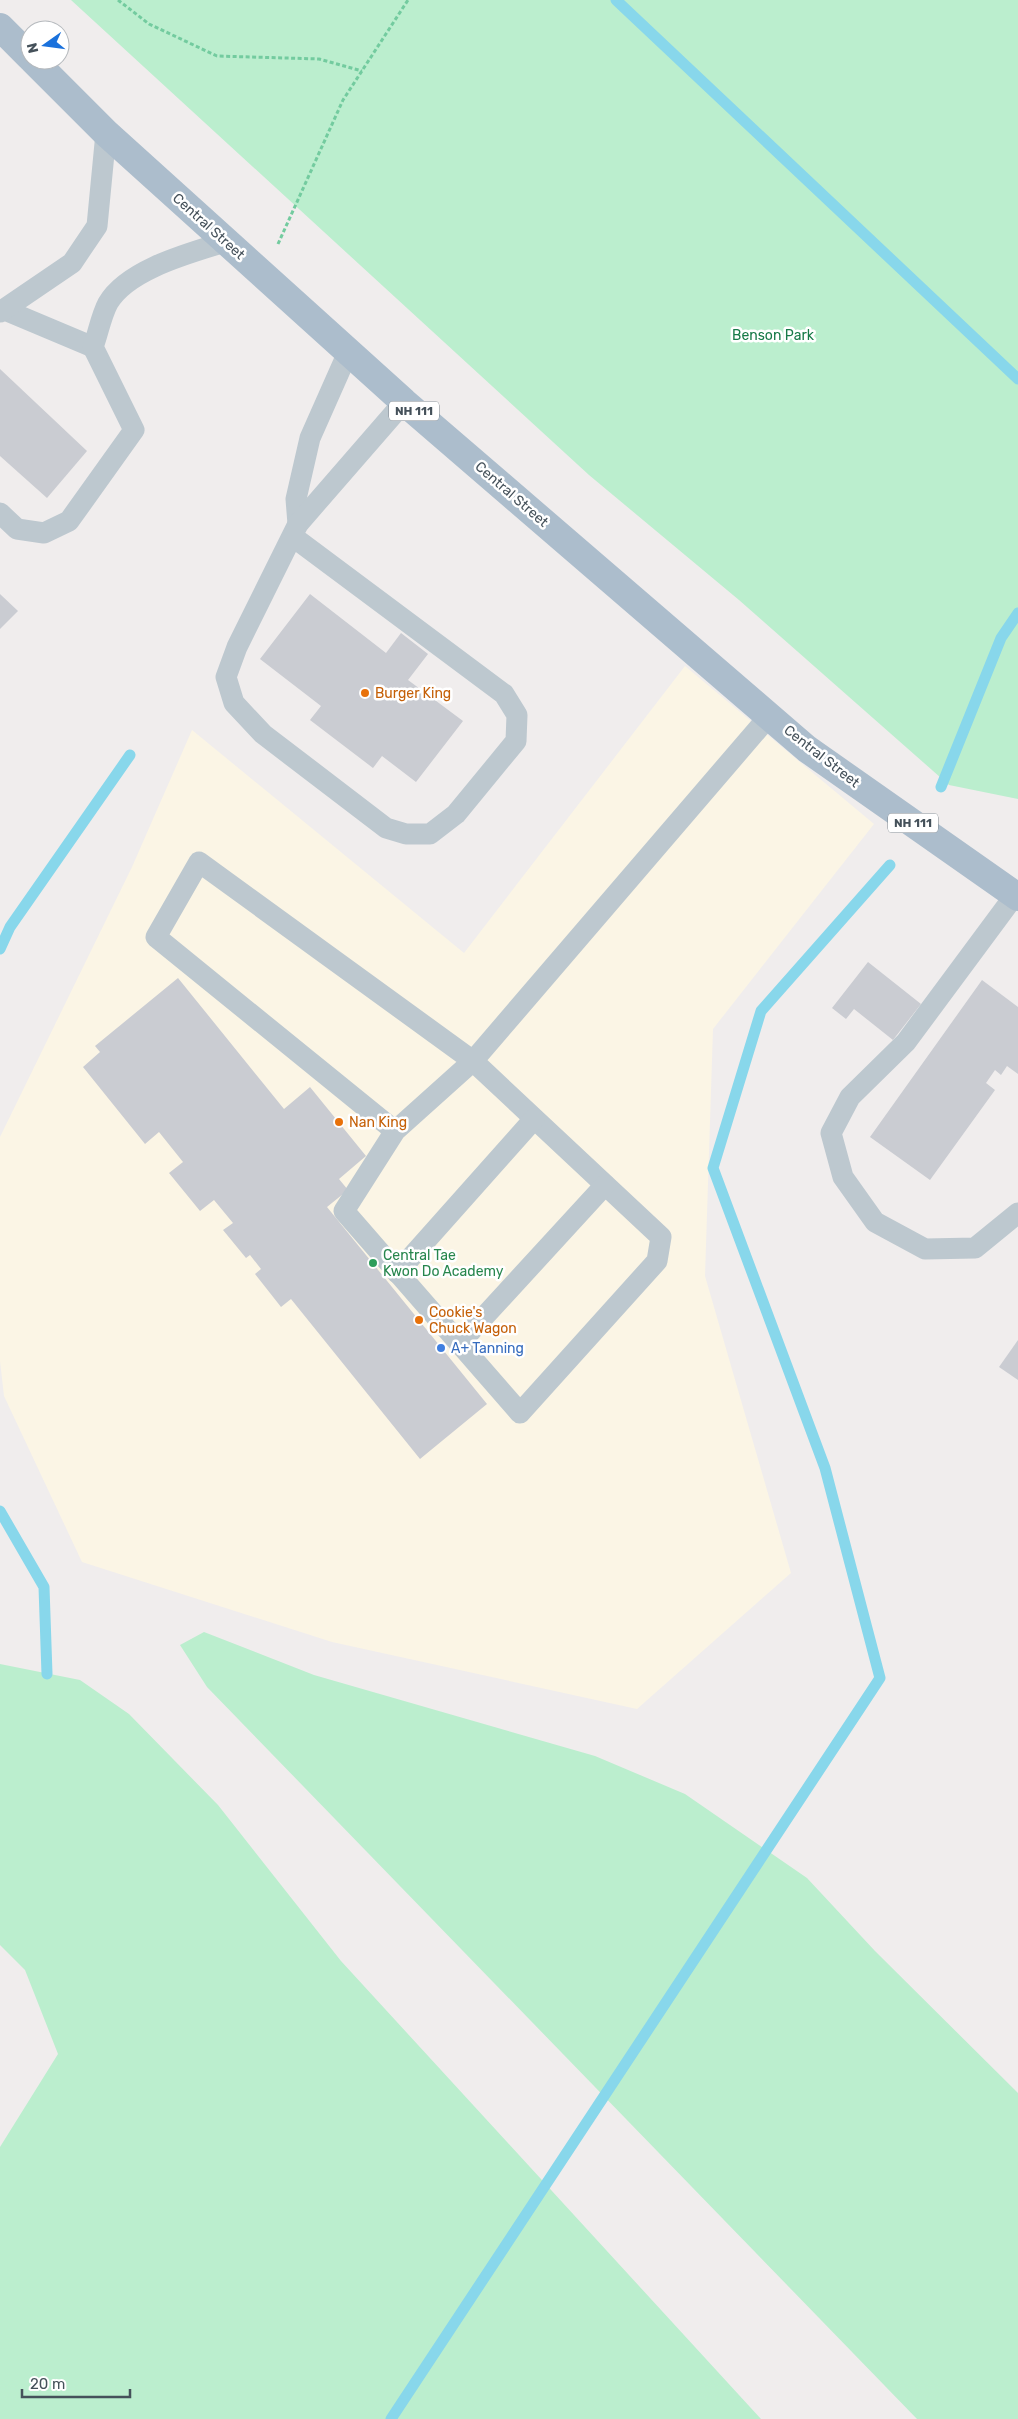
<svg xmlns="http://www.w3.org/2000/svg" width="1018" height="2419" viewBox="0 0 1018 2419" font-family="Rubik,sans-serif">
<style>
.commercial{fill:#fbf5e5}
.green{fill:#bbeece}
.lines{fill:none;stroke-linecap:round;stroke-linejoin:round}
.stream{stroke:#88d7eb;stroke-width:11}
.building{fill:#caccd2}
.path{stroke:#73cb9f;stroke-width:3;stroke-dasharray:4 2.5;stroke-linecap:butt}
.service{stroke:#bdc8cf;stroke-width:21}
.primary{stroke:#acbdcc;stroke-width:28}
.food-dot{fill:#e8710a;stroke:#fff;stroke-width:2}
.leisure-dot{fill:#2e9e5b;stroke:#fff;stroke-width:2}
.shop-dot{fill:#3f7fe0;stroke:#fff;stroke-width:2}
.labels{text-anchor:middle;stroke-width:5;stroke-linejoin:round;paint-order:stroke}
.shield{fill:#fff;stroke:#7d858c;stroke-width:1}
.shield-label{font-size:12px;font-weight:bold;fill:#45515a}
.street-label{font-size:14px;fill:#45515a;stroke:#fff}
.park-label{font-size:14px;fill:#177a48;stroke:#fff}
.food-label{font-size:14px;fill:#c56008;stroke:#fff;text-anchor:start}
.leisure-label{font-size:14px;fill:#27864d;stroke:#fff;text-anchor:start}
.shop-label{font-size:14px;fill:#366cbe;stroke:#fff;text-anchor:start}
</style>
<rect width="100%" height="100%" fill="#f0eded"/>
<path class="commercial" d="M685,666L874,824L713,1029L705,1276L791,1573L637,1709L332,1642L82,1562L4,1396L0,1361V1137L132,867L192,730L464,953Z"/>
<g class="green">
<path d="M71,0H1018V799L949,785L739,600L589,475Z"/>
<path d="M204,1632L314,1675L595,1756L685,1794L807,1878L875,1951L1018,2093V2419H917L207,1687L180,1645Z"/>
<path d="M0,1664L80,1680L129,1714L218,1805L341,1961L761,2419H0V2147L58,2054L25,1970L0,1945Z"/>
</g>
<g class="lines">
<g class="stream">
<path d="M616,0L1018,379"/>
<path d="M941,787L1001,638L1018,613"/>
<path d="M0,949L10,927L130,755"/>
<path d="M0,1511L44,1587L47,1674"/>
<path d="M391,2419L880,1678L825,1468L713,1168L761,1011L890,865"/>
</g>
</g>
<g class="building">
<path d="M0,369L87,451L47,498L0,456Z"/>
<path d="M0,594L18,611L0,629Z"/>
<path d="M310,594L386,653L401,633L428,654L408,680L463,721L416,782L382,756L373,768L310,720L321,706L260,659Z"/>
<path d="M868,962L921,1004L893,1040L854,1009L846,1019L832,1008Z"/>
<path d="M178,978L284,1109L310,1087L366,1156L339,1179L348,1190L327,1207L487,1404L420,1459L291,1299L281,1307L255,1274L261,1269L250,1255L246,1258L223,1230L233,1223L214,1200L200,1211L169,1173L183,1162L159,1132L145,1144L83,1067L100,1052L95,1046Z"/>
<path d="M982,980L1018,1007V1074L1007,1066L1001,1075L995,1070L986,1083L995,1090L930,1180L870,1137Z"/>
<path d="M1018,1340V1380L999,1367Z"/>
</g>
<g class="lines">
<g class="path">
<path d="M118,0L149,24L217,56L319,59L362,71"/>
<path d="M278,244L343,100L408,0"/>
</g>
<g class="service">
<path d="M5,310L93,347"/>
<path d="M0,312L72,263L97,226L106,133"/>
<path d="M0,513L17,529L44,533L69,521L134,430L93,347C98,334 101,316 108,303C128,269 190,253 225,242"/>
<path d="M298,524L296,499L310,438L349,350"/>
<path d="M292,536L504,694L517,715L516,741L456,814L430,834H406L386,828L263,734L234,703L226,677L237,647L298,524L404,402"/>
<path d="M1015,895L906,1042L850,1097L831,1133L843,1177L875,1222L925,1249L975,1248L1018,1213"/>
<path d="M395,1131L344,1211L520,1413L657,1261L661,1237L473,1061L395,1131L156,937L199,862L473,1061L770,715"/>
<path d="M397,1273L534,1119"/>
<path d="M460,1343L605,1185"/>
</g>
<g class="primary">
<path d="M0,27L30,57"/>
<path d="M33,60L106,133L404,402L807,749L1018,897"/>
</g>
</g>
<g class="food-dot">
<circle cx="365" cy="693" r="5"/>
<circle cx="339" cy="1122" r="5"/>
<circle cx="419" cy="1320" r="5"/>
</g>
<circle class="leisure-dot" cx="373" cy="1263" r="5"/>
<circle class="shop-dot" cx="441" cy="1348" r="5"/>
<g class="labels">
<g class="shield">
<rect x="389" y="401.5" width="50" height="19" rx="4"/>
<rect x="888" y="813.5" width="50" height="19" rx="4"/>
</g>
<g class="shield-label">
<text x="414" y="415">NH 111</text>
<text x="913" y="827">NH 111</text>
</g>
<g class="street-label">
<text transform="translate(209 226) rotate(42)" y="5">Central Street</text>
<text transform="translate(512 494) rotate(41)" y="5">Central Street</text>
<text transform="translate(822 756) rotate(38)" y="5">Central Street</text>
</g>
<g class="park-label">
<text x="773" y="340">Benson Park</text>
</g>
<g class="food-label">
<text x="375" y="698">Burger King</text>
<text x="349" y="1127">Nan King</text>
<text x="429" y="1317">Cookie's<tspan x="429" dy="16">Chuck Wagon</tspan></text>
</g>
<g class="leisure-label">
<text x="383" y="1260">Central Tae<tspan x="383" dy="16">Kwon Do Academy</tspan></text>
</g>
<g class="shop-label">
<text x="451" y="1353">A+ Tanning</text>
</g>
</g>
<g transform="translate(45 45) rotate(256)"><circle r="24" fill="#ffffff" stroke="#b5b9bd"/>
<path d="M0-4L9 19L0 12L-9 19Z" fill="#1a71dc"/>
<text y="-8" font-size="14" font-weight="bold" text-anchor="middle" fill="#45515a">N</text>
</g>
<path d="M22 2389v8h108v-8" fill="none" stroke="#45515a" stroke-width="2.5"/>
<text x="30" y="2389" font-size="15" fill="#45515a" stroke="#ffffff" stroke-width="4" paint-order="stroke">20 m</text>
</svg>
